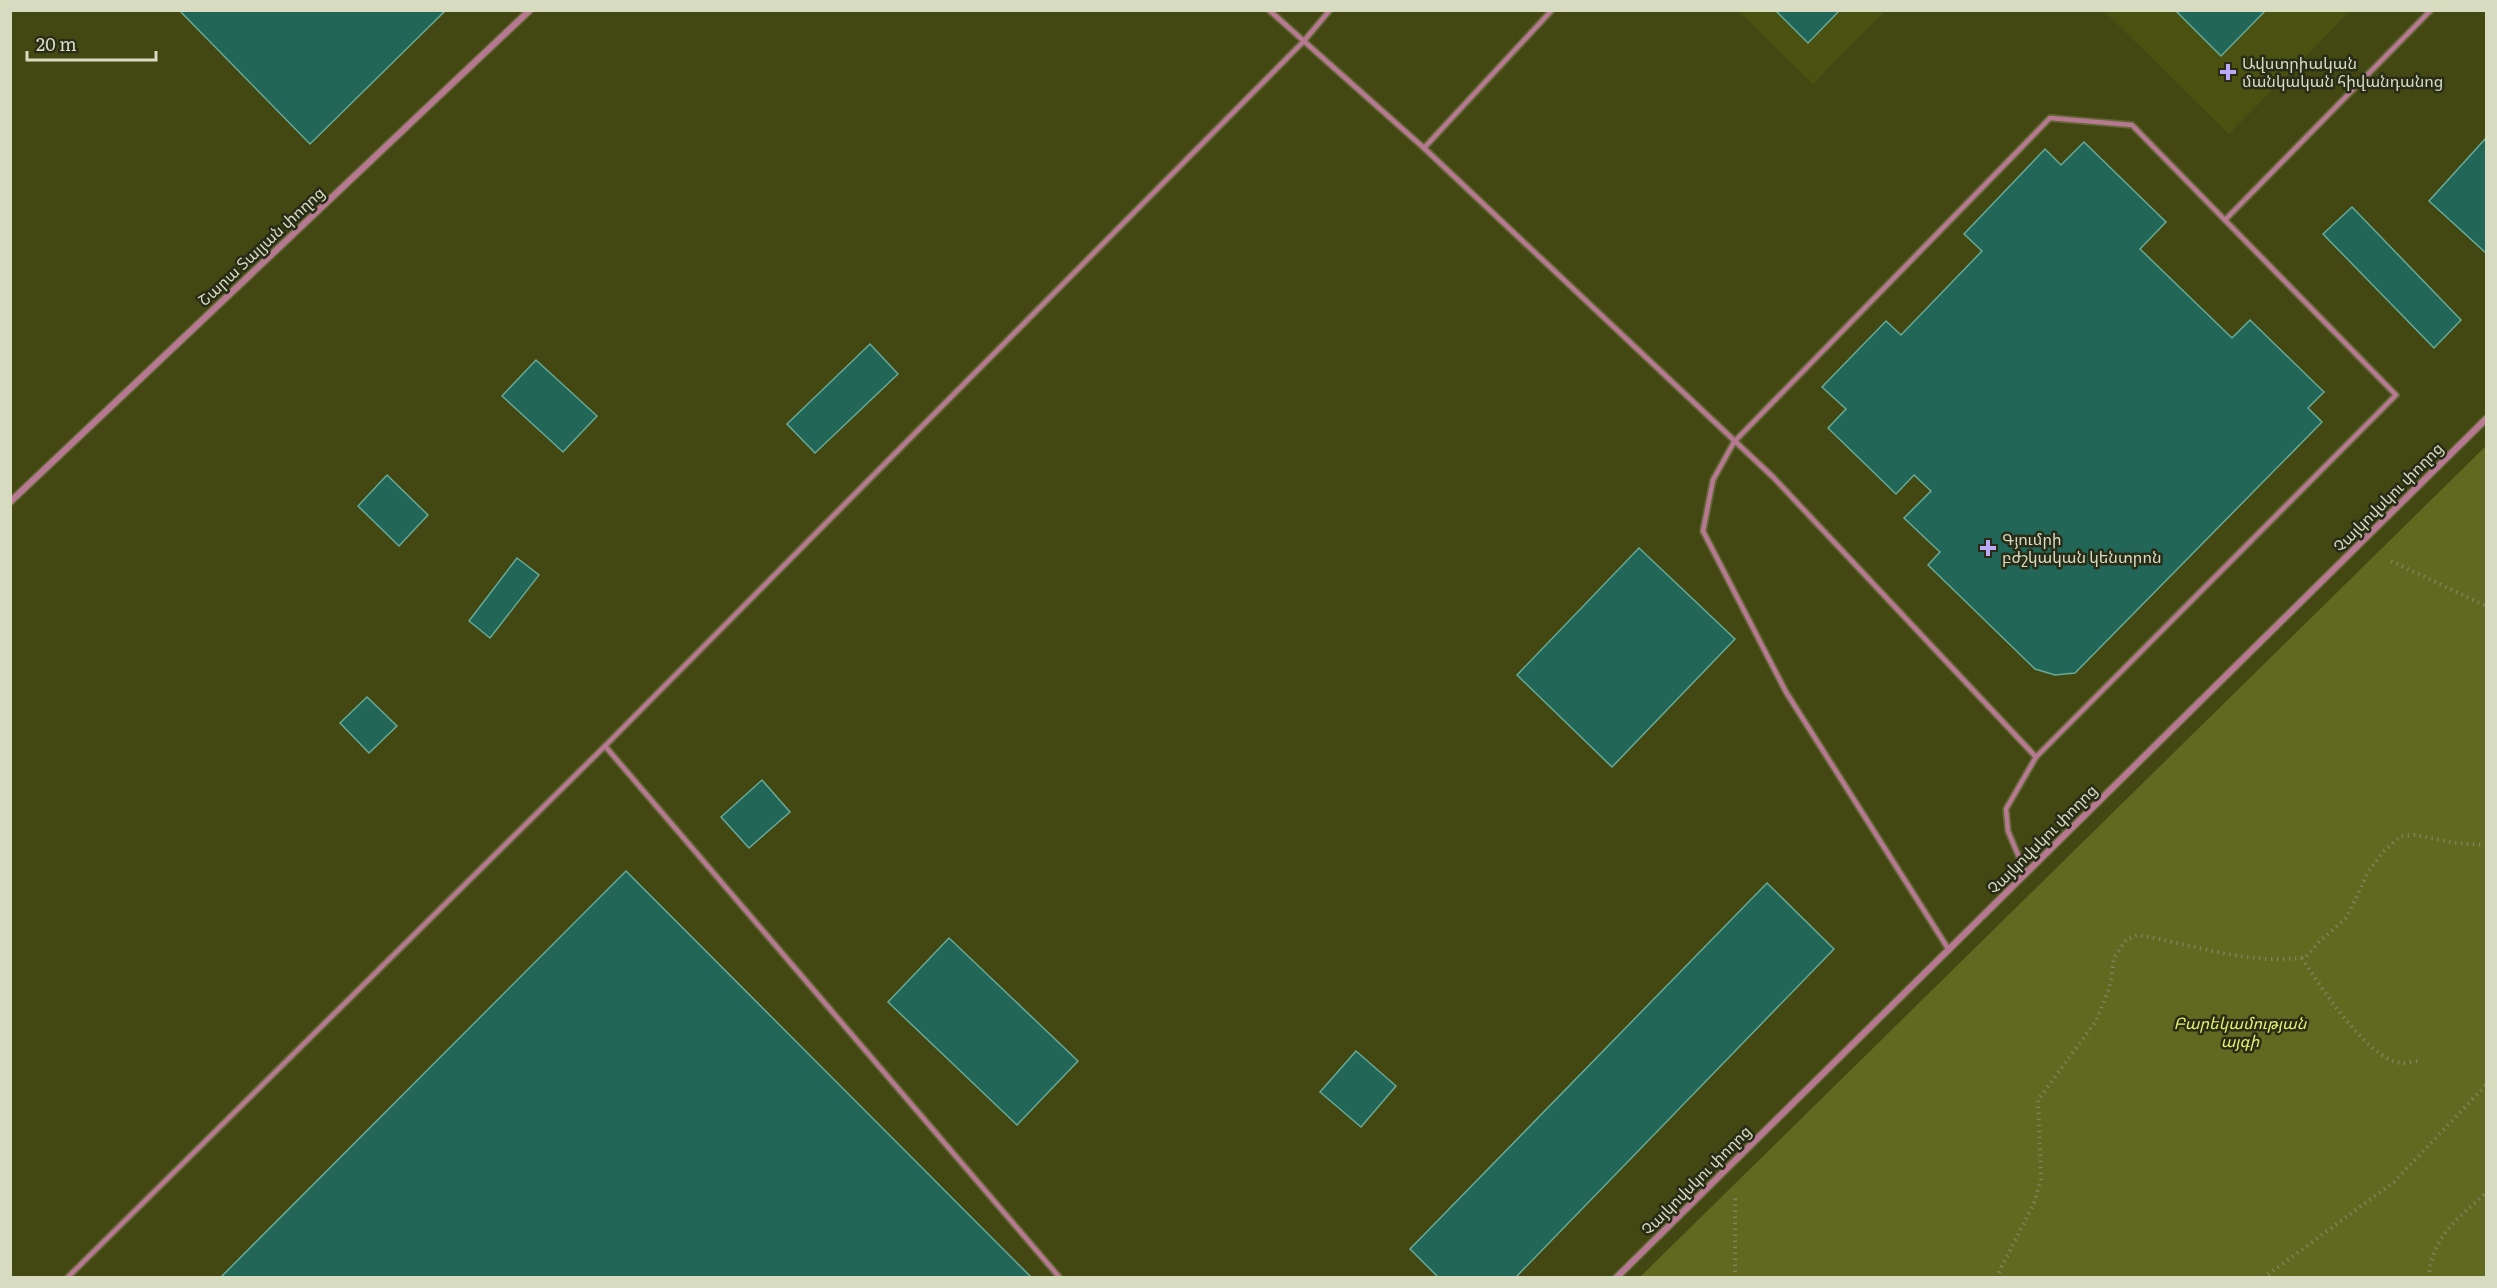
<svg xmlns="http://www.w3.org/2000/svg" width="2497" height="1288" viewBox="0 0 2497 1288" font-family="Literata,'Noto Sans Armenian',serif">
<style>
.built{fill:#4b5111}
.green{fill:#616820}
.building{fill:#216656;stroke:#67aa98;stroke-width:1.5}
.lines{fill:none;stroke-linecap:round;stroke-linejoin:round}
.lane-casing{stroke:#616635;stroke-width:8}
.street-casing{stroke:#616635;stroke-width:9}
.path{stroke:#7e8358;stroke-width:4;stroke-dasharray:1.5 4.5;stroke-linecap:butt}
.lane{stroke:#b77991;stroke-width:4.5}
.street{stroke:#b77991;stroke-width:6}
.poi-dot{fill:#bcaaf6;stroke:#292c16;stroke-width:2}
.labels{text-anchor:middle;stroke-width:5;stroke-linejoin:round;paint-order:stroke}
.poi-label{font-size:16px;fill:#d7dcc0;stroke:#292c16;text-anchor:start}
.street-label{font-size:16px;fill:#d7dcc0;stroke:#292c16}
.park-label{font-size:16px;font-style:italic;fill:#e1ef6e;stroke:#292c16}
</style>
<rect width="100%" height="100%" fill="#434812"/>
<g class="built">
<path d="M1738,11H1885L1813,84Z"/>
<path d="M2104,11H2350L2229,134Z"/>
</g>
<path class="green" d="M2486,446V1277H1640Z"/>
<g class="building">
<path d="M179,10H446L310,144Z"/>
<path d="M1775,10H1840L1808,43Z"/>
<path d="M2175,10H2266L2221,56Z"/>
<path d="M2486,138V253L2429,201Z"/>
<path d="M2084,142L2166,222L2140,249L2232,338L2250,320L2324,392L2308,408L2322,422L2075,673L2055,675L2035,669L1928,565L1940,552L1904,518L1931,491L1914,475L1896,494L1828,428L1846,409L1822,387L1886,321L1901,335L1982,251L1964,234L2045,149L2061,165Z"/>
<path d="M2352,207L2461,320L2434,348L2323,234Z"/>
<path d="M870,344L898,374L815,453L787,424Z"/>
<path d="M536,360L597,416L563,452L502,396Z"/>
<path d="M387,475L428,515L399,546L358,506Z"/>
<path d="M1639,548L1735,639L1612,767L1517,675Z"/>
<path d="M517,558L539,575L490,638L469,621Z"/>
<path d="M367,697L397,726L369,753L340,723Z"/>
<path d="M762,780L790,812L749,848L721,817Z"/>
<path d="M626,871L1032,1278H220Z"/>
<path d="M1767,883L1834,949L1515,1278H1439L1410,1249Z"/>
<path d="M949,938L1078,1061L1017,1125L888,1002Z"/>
<path d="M1356,1051L1396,1086L1361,1127L1320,1092Z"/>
</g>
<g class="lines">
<g class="lane-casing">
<g id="lane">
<path d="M1269,10L1424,148L1773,477L2036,757"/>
<path d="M1424,148L1552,10"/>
<path d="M2225,220L2431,10"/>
<path d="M605,746L1060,1278"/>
<path d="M1949,950L1786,692L1703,531L1713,480L1734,442L2050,118L2132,125L2396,395L2036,757L2006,809L2008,831L2026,874"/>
<path d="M67,1278L605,746L1303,42L1330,10"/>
</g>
</g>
<g class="street-casing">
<g id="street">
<path d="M10,502L530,10"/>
<path d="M1616,1278L2486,419"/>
</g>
</g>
<g class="path">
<path d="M2391,561L2486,606"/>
<path d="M2302,958C2320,986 2366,1057 2400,1063C2405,1064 2413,1061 2419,1061"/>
<path d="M1735,1278V1197"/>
<path d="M1996,1278L2034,1203L2041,1179L2038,1100L2096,1021L2110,986L2114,958L2126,940L2137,935C2193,944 2250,966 2306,957L2318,943L2347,917L2368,872L2384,851L2401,836L2415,835L2457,843L2486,845"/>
<path d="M2263,1278L2394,1182L2486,1085"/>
<path d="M2429,1278C2430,1239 2459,1217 2486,1193"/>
</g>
<use href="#lane" class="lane"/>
<use href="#street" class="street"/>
</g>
<g class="poi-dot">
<path d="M2225 63h6v6h6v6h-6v6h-6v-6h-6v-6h6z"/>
<path d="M1985 539h6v6h6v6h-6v6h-6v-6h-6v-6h6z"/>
</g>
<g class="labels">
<g class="poi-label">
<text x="2242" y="69">Ավստրիական<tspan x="2242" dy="18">մանկական հիվանդանոց</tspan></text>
<text x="2002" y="545">Գյումրի<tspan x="2002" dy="18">բժշկական կենտրոն</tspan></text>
</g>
<g class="street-label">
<text transform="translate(261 246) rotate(-43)" y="6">Շարա Տալյան փողոց</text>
<text transform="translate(2388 497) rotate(-45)" y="6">Չայկովսկու փողոց</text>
<text transform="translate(2042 839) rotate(-45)" y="6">Չայկովսկու փողոց</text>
<text transform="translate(1696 1180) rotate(-45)" y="6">Չայկովսկու փողոց</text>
</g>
<g class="park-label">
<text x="2240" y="1029">Բարեկամության<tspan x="2240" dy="18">այգի</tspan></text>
</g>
</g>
<rect width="2497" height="1288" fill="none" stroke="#d7dcc0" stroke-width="24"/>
<path d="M27 51v9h129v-9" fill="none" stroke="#d7dcc0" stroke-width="3"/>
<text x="36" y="51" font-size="18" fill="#d7dcc0" stroke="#292c16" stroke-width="4.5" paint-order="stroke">20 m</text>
</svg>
